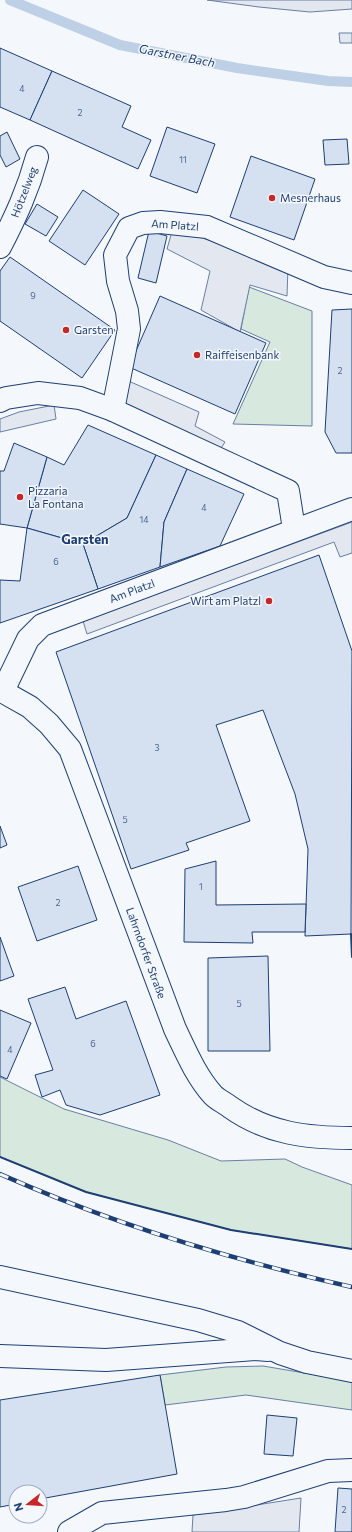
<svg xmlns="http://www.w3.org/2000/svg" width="352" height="1532" viewBox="0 0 352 1532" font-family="Commissioner,sans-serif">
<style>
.green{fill:#d7e8df;stroke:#687fa3}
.parking{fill:#e3e8f0;stroke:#687fa3}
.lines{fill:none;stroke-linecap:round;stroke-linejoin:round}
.stream{stroke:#bed0e5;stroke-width:10}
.building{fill:#d5e0f0;stroke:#1d3f73}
.minor-casing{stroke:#1d3f73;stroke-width:24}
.minor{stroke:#f4f7fb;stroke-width:22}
.rail-casing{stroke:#1d3f73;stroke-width:4.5}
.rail{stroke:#f4f7fb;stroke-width:3;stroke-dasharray:9;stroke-linecap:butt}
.wall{stroke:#1d3f73;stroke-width:2}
.poi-dot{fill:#c62828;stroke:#f4f7fb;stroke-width:1.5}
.labels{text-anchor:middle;stroke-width:3;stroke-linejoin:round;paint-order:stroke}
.number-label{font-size:9px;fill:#4b6792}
.street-label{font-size:11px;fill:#1d3f73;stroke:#f4f7fb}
.poi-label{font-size:11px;fill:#1d3f73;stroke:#f4f7fb;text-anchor:start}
.water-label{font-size:12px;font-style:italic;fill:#1d3f73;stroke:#f4f7fb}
.quarter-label{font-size:13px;font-weight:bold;fill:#1d3f73;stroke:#f4f7fb}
</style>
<rect width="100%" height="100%" fill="#f4f7fb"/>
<g class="green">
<path d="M249,287L312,311V426L233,424L270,342L241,329Z"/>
<path d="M0,1077L64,1109L168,1140L221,1161L285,1159L302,1167L352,1185V1249L231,1230L86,1192L0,1157Z"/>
<path d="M263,1366L352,1381V1410L246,1395L165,1405L160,1375L226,1367Z"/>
</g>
<g class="parking">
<path d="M207,0H352V9L310,12L259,7Z"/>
<path d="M339,33H352V43H340Z"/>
<path d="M173,228L288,267L287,296L250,285L240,332L201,310L210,271L167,249Z"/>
<path d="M124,379L199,412L195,426L225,442L218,453L124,405Z"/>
<path d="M54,405L56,419L0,432V419L19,412Z"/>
<path d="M352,522V553L340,557L334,542L87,634L83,621Z"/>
<path d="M301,1498L299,1532H192L193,1515Z"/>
</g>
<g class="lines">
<path class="stream" d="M10,0L120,45L237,68L328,81L352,82"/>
</g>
<g class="building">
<path d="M0,48L52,71L30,120L0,107Z"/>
<path d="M52,71L131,106L122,127L151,140L138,169L30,120Z"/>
<path d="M167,127L215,144L197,193L150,176Z"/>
<path d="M7,132L20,159L6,167L0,155V136Z"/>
<path d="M347,139L349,164L325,165L323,140Z"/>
<path d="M251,156L315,179L294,240L230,217Z"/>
<path d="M83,190L119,214L85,265L49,241Z"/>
<path d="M37,204L58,217L46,236L25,224Z"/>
<path d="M149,231L167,236L156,283L138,278Z"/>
<path d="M10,257L115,330L82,378L0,321V271Z"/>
<path d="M160,296L266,343L235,414L129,367Z"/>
<path d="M352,309V453H336L325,432L332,310Z"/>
<path d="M88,425L156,455L127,518L83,544L27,528L47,457L64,465Z"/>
<path d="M14,443L47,457L27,528L0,524V471H4Z"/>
<path d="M156,455L187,469L164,522L160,567L98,589L83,544L127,518Z"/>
<path d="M187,469L244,494L220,546L160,567L164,522Z"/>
<path d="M27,528L83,544L98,589L0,623V580L20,581Z"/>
<path d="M319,555L352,651L351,934L305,936L308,849L295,794L263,710L216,725L250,821L186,843L189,850L131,869L56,652Z"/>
<path d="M0,826L7,845L0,848Z"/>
<path d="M216,861V905L306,904L305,932H252L253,943L184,942L185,869Z"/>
<path d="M78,866L97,920L37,941L18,887Z"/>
<path d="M0,937L14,976L0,981Z"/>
<path d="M268,956L270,1051H208V958Z"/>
<path d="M65,987L76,1019L126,1001L160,1095L100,1115L66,1105L60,1090L42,1097L35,1075L53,1070L28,999Z"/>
<path d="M0,1010L31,1023L7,1079L0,1076Z"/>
<path d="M160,1375L177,1474L40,1499V1492H16V1504L0,1507V1400Z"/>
<path d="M267,1415L297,1418L293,1456L264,1454Z"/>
<path d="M338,1488L352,1489V1532H335Z"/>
</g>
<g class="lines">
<g class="minor-casing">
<g id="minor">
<path d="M0,247C16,216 28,190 37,157"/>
<path d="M0,401L6,398L38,393L80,398L113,410L288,491L294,529"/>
<path d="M113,410L129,329L127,311L118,281L115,255L129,228L143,223L160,222L207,227L324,277L352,283"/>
<path d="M0,690L30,707L49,724L70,749L175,1029C186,1052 196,1076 213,1095C218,1100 225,1103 230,1107C268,1134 308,1138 352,1138"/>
<path d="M3,691L28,639L42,625L352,509"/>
<path d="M0,1277L198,1320L238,1332L280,1353L307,1362L352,1371"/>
<path d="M0,1356L106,1360L256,1349L268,1350"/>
<path d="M69,1532L102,1513L226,1500L244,1497L328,1471L352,1470"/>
</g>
</g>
<use href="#minor" class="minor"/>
<g class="rail-casing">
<path id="rail" d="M0,1174C113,1224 232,1260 352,1287"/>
</g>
<use href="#rail" class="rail"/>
<g class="wall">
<path d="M351,934L352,957"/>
<path d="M0,1157L86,1192L231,1230L352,1249"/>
</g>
</g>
<g class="poi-dot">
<circle cx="272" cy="198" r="4"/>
<circle cx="66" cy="330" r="4"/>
<circle cx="197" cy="355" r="4"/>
<circle cx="20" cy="497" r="4"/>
<circle cx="269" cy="601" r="4"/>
</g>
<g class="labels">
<g class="number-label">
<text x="22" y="92">4</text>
<text x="80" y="116">2</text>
<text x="183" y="163">11</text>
<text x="33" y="299">9</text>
<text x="340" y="374">2</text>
<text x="204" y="511">4</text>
<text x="144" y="523">14</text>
<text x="56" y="565">6</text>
<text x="157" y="751">3</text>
<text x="125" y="823">5</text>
<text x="201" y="890">1</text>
<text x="58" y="906">2</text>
<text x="239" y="1007">5</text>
<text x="93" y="1047">6</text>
<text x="10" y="1053">4</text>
<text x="344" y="1513">2</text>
</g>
<g class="street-label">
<text transform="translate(24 192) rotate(-69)" y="4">Hötzelweg</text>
<text transform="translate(175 225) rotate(4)" y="4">Am Platzl</text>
<text transform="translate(132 591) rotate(-21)" y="4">Am Platzl</text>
<text transform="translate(146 953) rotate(70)" y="4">Lahrndorfer Straße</text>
</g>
<g class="poi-label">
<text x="280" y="202">Mesnerhaus</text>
<text x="74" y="334">Garsten</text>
<text x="205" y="359">Raiffeisenbank</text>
<text x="28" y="495">Pizzaria<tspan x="28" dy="13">La Fontana</tspan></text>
<text x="261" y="605" text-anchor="end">Wirt am Platzl</text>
</g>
<g class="water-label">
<text transform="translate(177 56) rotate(11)" y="4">Garstner Bach</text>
</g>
<g class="quarter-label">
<text x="85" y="544">Garsten</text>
</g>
</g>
<g transform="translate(28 1504) rotate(253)"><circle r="19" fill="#f4f7fb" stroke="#9eadc5"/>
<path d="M0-3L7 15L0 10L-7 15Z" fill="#c62828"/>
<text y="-6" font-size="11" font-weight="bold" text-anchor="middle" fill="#1d3f73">N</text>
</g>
</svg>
